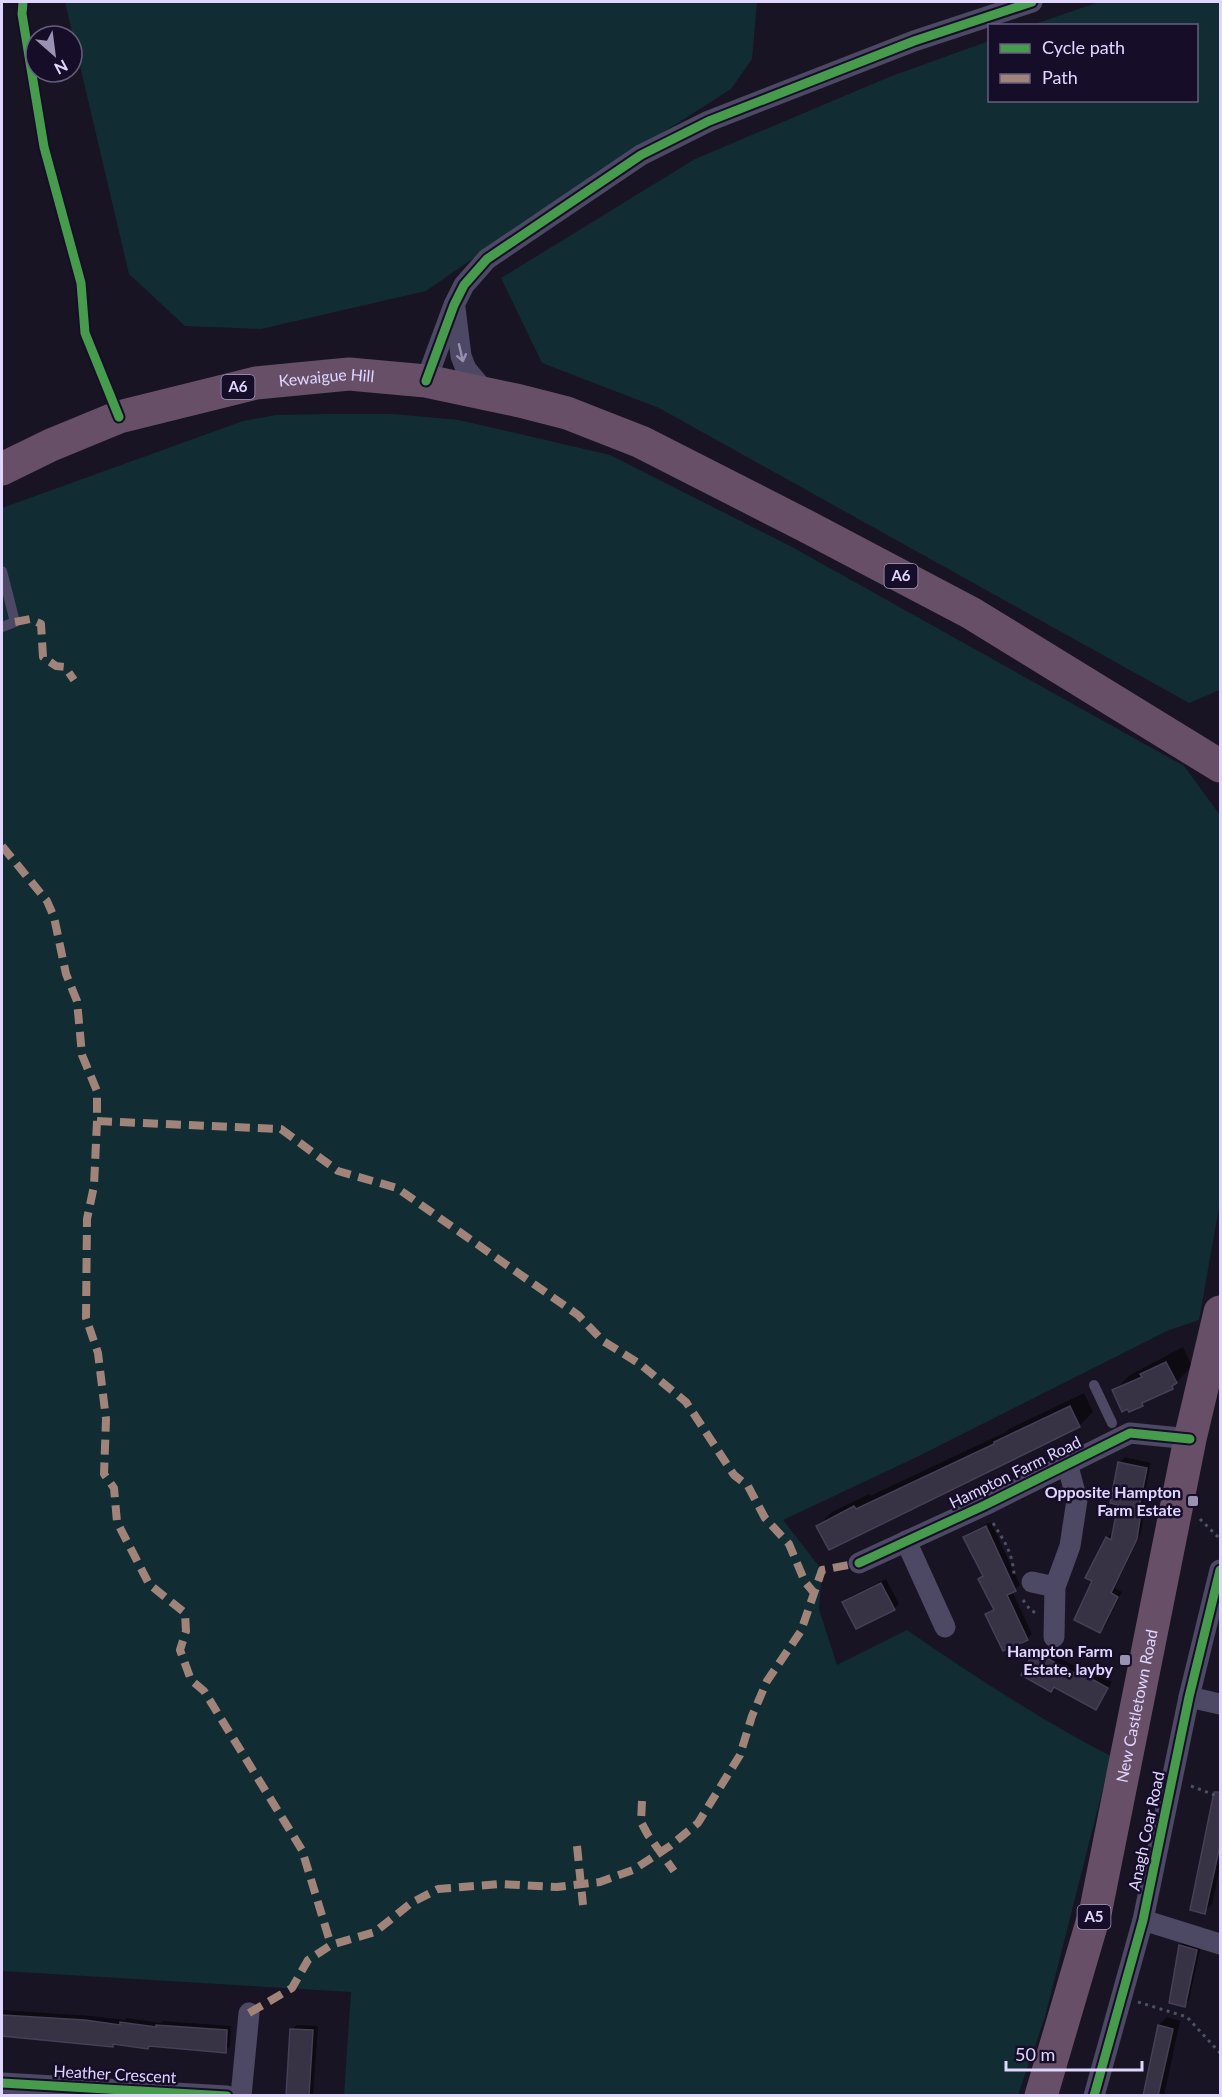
<svg xmlns="http://www.w3.org/2000/svg" width="1222" height="2097" viewBox="0 0 1222 2097" font-family="Lato,sans-serif">
<style>
.green{fill:#112c32}
.shadow{fill:#0007}
.building{fill:#383245;stroke:#463f57;stroke-width:1.5}
.lines{fill:none;stroke-linecap:round;stroke-linejoin:round}
.path{stroke:#485465;stroke-width:3;stroke-dasharray:3 4.5;stroke-linecap:butt}
.lane{stroke:#4d4864;stroke-width:10}
.street{stroke:#4d4864;stroke-width:21}
.highway{stroke:#674f68;stroke-width:33}
.quiet{stroke:#a18479;stroke-width:8;stroke-dasharray:15 8;stroke-linecap:butt}
.cycleway-casing{stroke:#160e29;stroke-width:13}
.cycleway{stroke:#469c4c;stroke-width:9}
.oneway{stroke:#968fb2}
.poi-dot{fill:#9a92b2;stroke:#160e29;stroke-width:2}
.labels{text-anchor:middle;stroke-width:5;stroke-linejoin:round;paint-order:stroke}
.shield{fill:#160e29;stroke:#a39abf;stroke-width:1.5}
.shield-label{font-size:15px;font-weight:bold;fill:#e0d6ff}
.street-label{font-size:16px;fill:#e0d6ff;stroke:#160e29}
.poi-label{font-size:16px;font-weight:bold;fill:#e0d6ff;stroke:#160e29;text-anchor:end}
</style>
<rect width="100%" height="100%" fill="#191423"/>
<g class="green">
<path d="M65,2H757L752,59L731,89L568,193L426,291L261,329L185,326L129,274Z"/>
<path d="M1099,2H1220V690L1189,703L659,408L542,363L501,278L695,159L889,77L989,41L990,100H1196V26L1032,25Z"/>
<path d="M325,414H394L459,420L610,455L792,547L1184,766L1220,815V1202L1199,1320L1167,1331L919,1456L783,1520L822,1570L819,1609L837,1665L907,1630C973,1675 1040,1720 1111,1756L1045,2017L1018,2095H344L351,1992L2,1971V508L243,421L276,415Z"/>
</g>
<g class="shadow">
<path d="M1183,1347L1192,1366L1172,1387L1148,1399L1142,1404L1114,1391L1130,1375Z"/>
<path d="M1084,1393L1093,1412L1079,1426L818,1526L832,1512L869,1494L870,1496L1006,1432L1009,1429Z"/>
<path d="M1125,1457L1151,1463L1142,1508L1145,1509L1141,1533L1115,1588L1122,1592L1105,1626L1100,1631L1094,1581L1107,1538L1112,1533L1114,1534L1119,1504L1120,1462Z"/>
<path d="M991,1522L1020,1585L1012,1591L1032,1634L1027,1639L987,1614L994,1608L984,1575L965,1537L970,1532Z"/>
<path d="M886,1579L899,1604L894,1609L844,1602L849,1597Z"/>
<path d="M1041,1647L1087,1673L1089,1670L1112,1682L1100,1704L1095,1709L1055,1686L1051,1691L1036,1652Z"/>
<path d="M1220,1800V1866L1212,1904L1204,1912Z"/>
<path d="M1186,1940L1201,1945L1189,2000L1184,2005L1171,2002L1181,1945Z"/>
<path d="M2,2010L91,2016L125,2020L126,2018L161,2023L163,2021L231,2026L230,2046L225,2051L150,2045L148,2047L115,2043L112,2045L70,2040L2,2035Z"/>
<path d="M1167,2017L1180,2021L1164,2096H1145L1159,2025Z"/>
<path d="M297,2025L318,2026L313,2096H287L291,2030Z"/>
</g>
<g class="building">
<path d="M1166,1362L1177,1383L1172,1386L1173,1389L1142,1403L1143,1406L1129,1412L1127,1409L1122,1412L1112,1390L1142,1377L1140,1374Z"/>
<path d="M1070,1406L1080,1427L829,1550L816,1526L854,1506L856,1509L994,1444V1442Z"/>
<path d="M1118,1462L1147,1468L1138,1513H1141L1137,1539L1111,1593L1118,1597L1100,1633L1074,1620L1092,1581L1085,1578L1106,1537L1111,1540L1118,1505L1110,1503Z"/>
<path d="M986,1526L1016,1591L1007,1595L1028,1640L1003,1651L985,1614L994,1610L978,1579L983,1576L963,1537Z"/>
<path d="M881,1583L895,1610L856,1629L842,1602Z"/>
<path d="M1034,1651L1081,1677L1083,1674L1108,1688L1096,1710L1054,1687L1051,1692L1021,1675Z"/>
<path d="M1214,1792H1221V1841L1205,1914L1190,1910Z"/>
<path d="M1179,1945L1197,1950L1185,2007L1169,2003Z"/>
<path d="M2,2015L85,2020L120,2025V2022L156,2027V2025L227,2030L226,2053L149,2046L148,2049L113,2044V2047L2,2036Z"/>
<path d="M1158,2025L1173,2029L1158,2096H1143Z"/>
<path d="M290,2029L313,2030L309,2096H286Z"/>
</g>
<g class="lines">
<g class="path">
<path d="M1200,1519L1220,1539"/>
<path d="M993,1523C1004,1541 1012,1551 1014,1574"/>
<path d="M1023,1600L1031,1611L1037,1613"/>
<path d="M1191,1786L1220,1797"/>
<path d="M1138,2002L1187,2017L1220,2053"/>
</g>
<g class="lane">
<path d="M2,571L15,622L2,627"/>
<path d="M1094,1385L1112,1423"/>
</g>
<g class="street">
<path d="M455,308L461,356L466,369L487,394"/>
<path d="M426,381L454,305L464,285L487,259L641,155L709,121L914,41L1032,2"/>
<path d="M906,1541L945,1627"/>
<path d="M859,1563L985,1505L1130,1433L1190,1439"/>
<path d="M1032,1582L1055,1587"/>
<path d="M1054,1637L1055,1587L1070,1546L1077,1500L1067,1463"/>
<path d="M1189,1697L1220,1704"/>
<path d="M1143,1920L1220,1944"/>
<path d="M2,2083L227,2096"/>
<path d="M241,2096L249,2013"/>
<path d="M1094,2096L1143,1920L1189,1697L1220,1570"/>
</g>
<g class="highway">
<path id="s1" d="M2,469L51,445L119,417L256,383L349,374L426,381L520,401L567,413L641,442L804,525L971,613L1220,766"/>
<path id="s2" d="M1041,2096L1096,1909L1190,1439L1220,1312"/>
</g>
<g class="quiet">
<path d="M15,622L30,619L41,624L43,657L56,666L65,667L74,680"/>
<path d="M2,846L47,901L54,917L66,974L77,1001L82,1055L97,1091V1121L94,1186L87,1219L86,1318L98,1353L106,1419L104,1474L114,1488L117,1522L149,1584L185,1613L186,1631L180,1650L191,1680L204,1691L302,1850L331,1945"/>
<path d="M97,1121L281,1129L338,1171L397,1188L578,1315L603,1341L640,1364L686,1402L734,1475L748,1486L765,1518L789,1544L805,1582L815,1594"/>
<path d="M642,1801L641,1822L648,1835L674,1871"/>
<path d="M577,1846L583,1905"/>
<path d="M249,2013L292,1988L308,1960L331,1945L375,1932L411,1903L438,1889L500,1884L557,1887L600,1882L633,1870L670,1846L698,1823L740,1755L752,1716L767,1681L801,1631L822,1570L859,1563"/>
</g>
<g class="cycleway-casing">
<g id="cycleway">
<path d="M23,2L22,14L44,147L81,283L85,333L119,417"/>
<path d="M426,381L454,305L464,285L487,259L641,155L709,121L914,41L1032,2"/>
<path d="M859,1563L985,1505L1130,1433L1190,1439"/>
<path d="M2,2083L227,2096"/>
<path d="M1094,2096L1143,1920L1189,1697L1220,1570"/>
</g>
</g>
<use href="#cycleway" class="cycleway"/>
</g>
<defs><path id="oneway-shaft" d="M-6 0H5M1.5-3L5.5 0L1.5 3" fill="none" stroke-width="1.6" stroke-linecap="round" stroke-linejoin="round" transform="scale(1.5)"/></defs>
<use class="oneway" href="#oneway-shaft" transform="translate(461 353) rotate(77)"/>
<g class="poi-dot">
<rect x="1187" y="1495" width="12" height="12" rx="3"/>
<rect x="1119" y="1654" width="12" height="12" rx="3"/>
</g>
<g class="labels">
<g class="shield">
<rect x="221.5" y="375" width="33" height="24" rx="4.5"/>
<rect x="884.5" y="564" width="33" height="24" rx="4.5"/>
<rect x="1077.5" y="1905" width="33" height="24" rx="4.5"/>
</g>
<g class="shield-label">
<text x="238" y="392">A6</text>
<text x="901" y="581">A6</text>
<text x="1094" y="1922">A5</text>
</g>
<g class="street-label">
<text dy="6" stroke="none"><textPath href="#s1" startOffset="340">Kewaigue Hill</textPath></text>
<text transform="translate(1015 1472) rotate(-26)" y="6">Hampton Farm Road</text>
<text dy="6" stroke="none"><textPath href="#s2" startOffset="402">New Castletown Road</textPath></text>
<text transform="translate(1146 1831) rotate(-78)" y="6">Anagh Coar Road</text>
<text transform="translate(115 2074) rotate(3)" y="6">Heather Crescent</text>
</g>
<g class="poi-label">
<text x="1181" y="1498">Opposite Hampton<tspan x="1181" dy="18">Farm Estate</tspan></text>
<text x="1113" y="1657">Hampton Farm<tspan x="1113" dy="18">Estate, layby</tspan></text>
</g>
</g>
<rect width="1222" height="2097" fill="none" stroke="#e0d6ff" stroke-width="6"/>
<rect x="988" y="24" width="210" height="78" fill="#160e29" stroke="#675e7f" stroke-width="1.5"/>
<rect x="1000" y="44" width="30" height="9" fill="#469c4c" stroke="#675e7f" stroke-width="1.5"/>
<text x="1042" y="54" font-size="18" fill="#e0d6ff">Cycle path</text>
<rect x="1000" y="74" width="30" height="9" fill="#a18479" stroke="#675e7f" stroke-width="1.5"/>
<text x="1042" y="84" font-size="18" fill="#e0d6ff">Path</text>
<g transform="translate(54 54) rotate(152)"><circle r="28" fill="#160e29" stroke="#675e7f" stroke-width="1.5"/>
<path d="M0-4.5L10 22L0 15L-10 22Z" fill="#9a92b2"/>
<text y="-9" font-size="16" font-weight="bold" text-anchor="middle" fill="#e0d6ff">N</text>
</g>
<path d="M1006 2061v9h136v-9" fill="none" stroke="#e0d6ff" stroke-width="3"/>
<text x="1015" y="2061" font-size="18" fill="#e0d6ff" stroke="#160e29" stroke-width="4.5" paint-order="stroke">50 m</text>
</svg>
